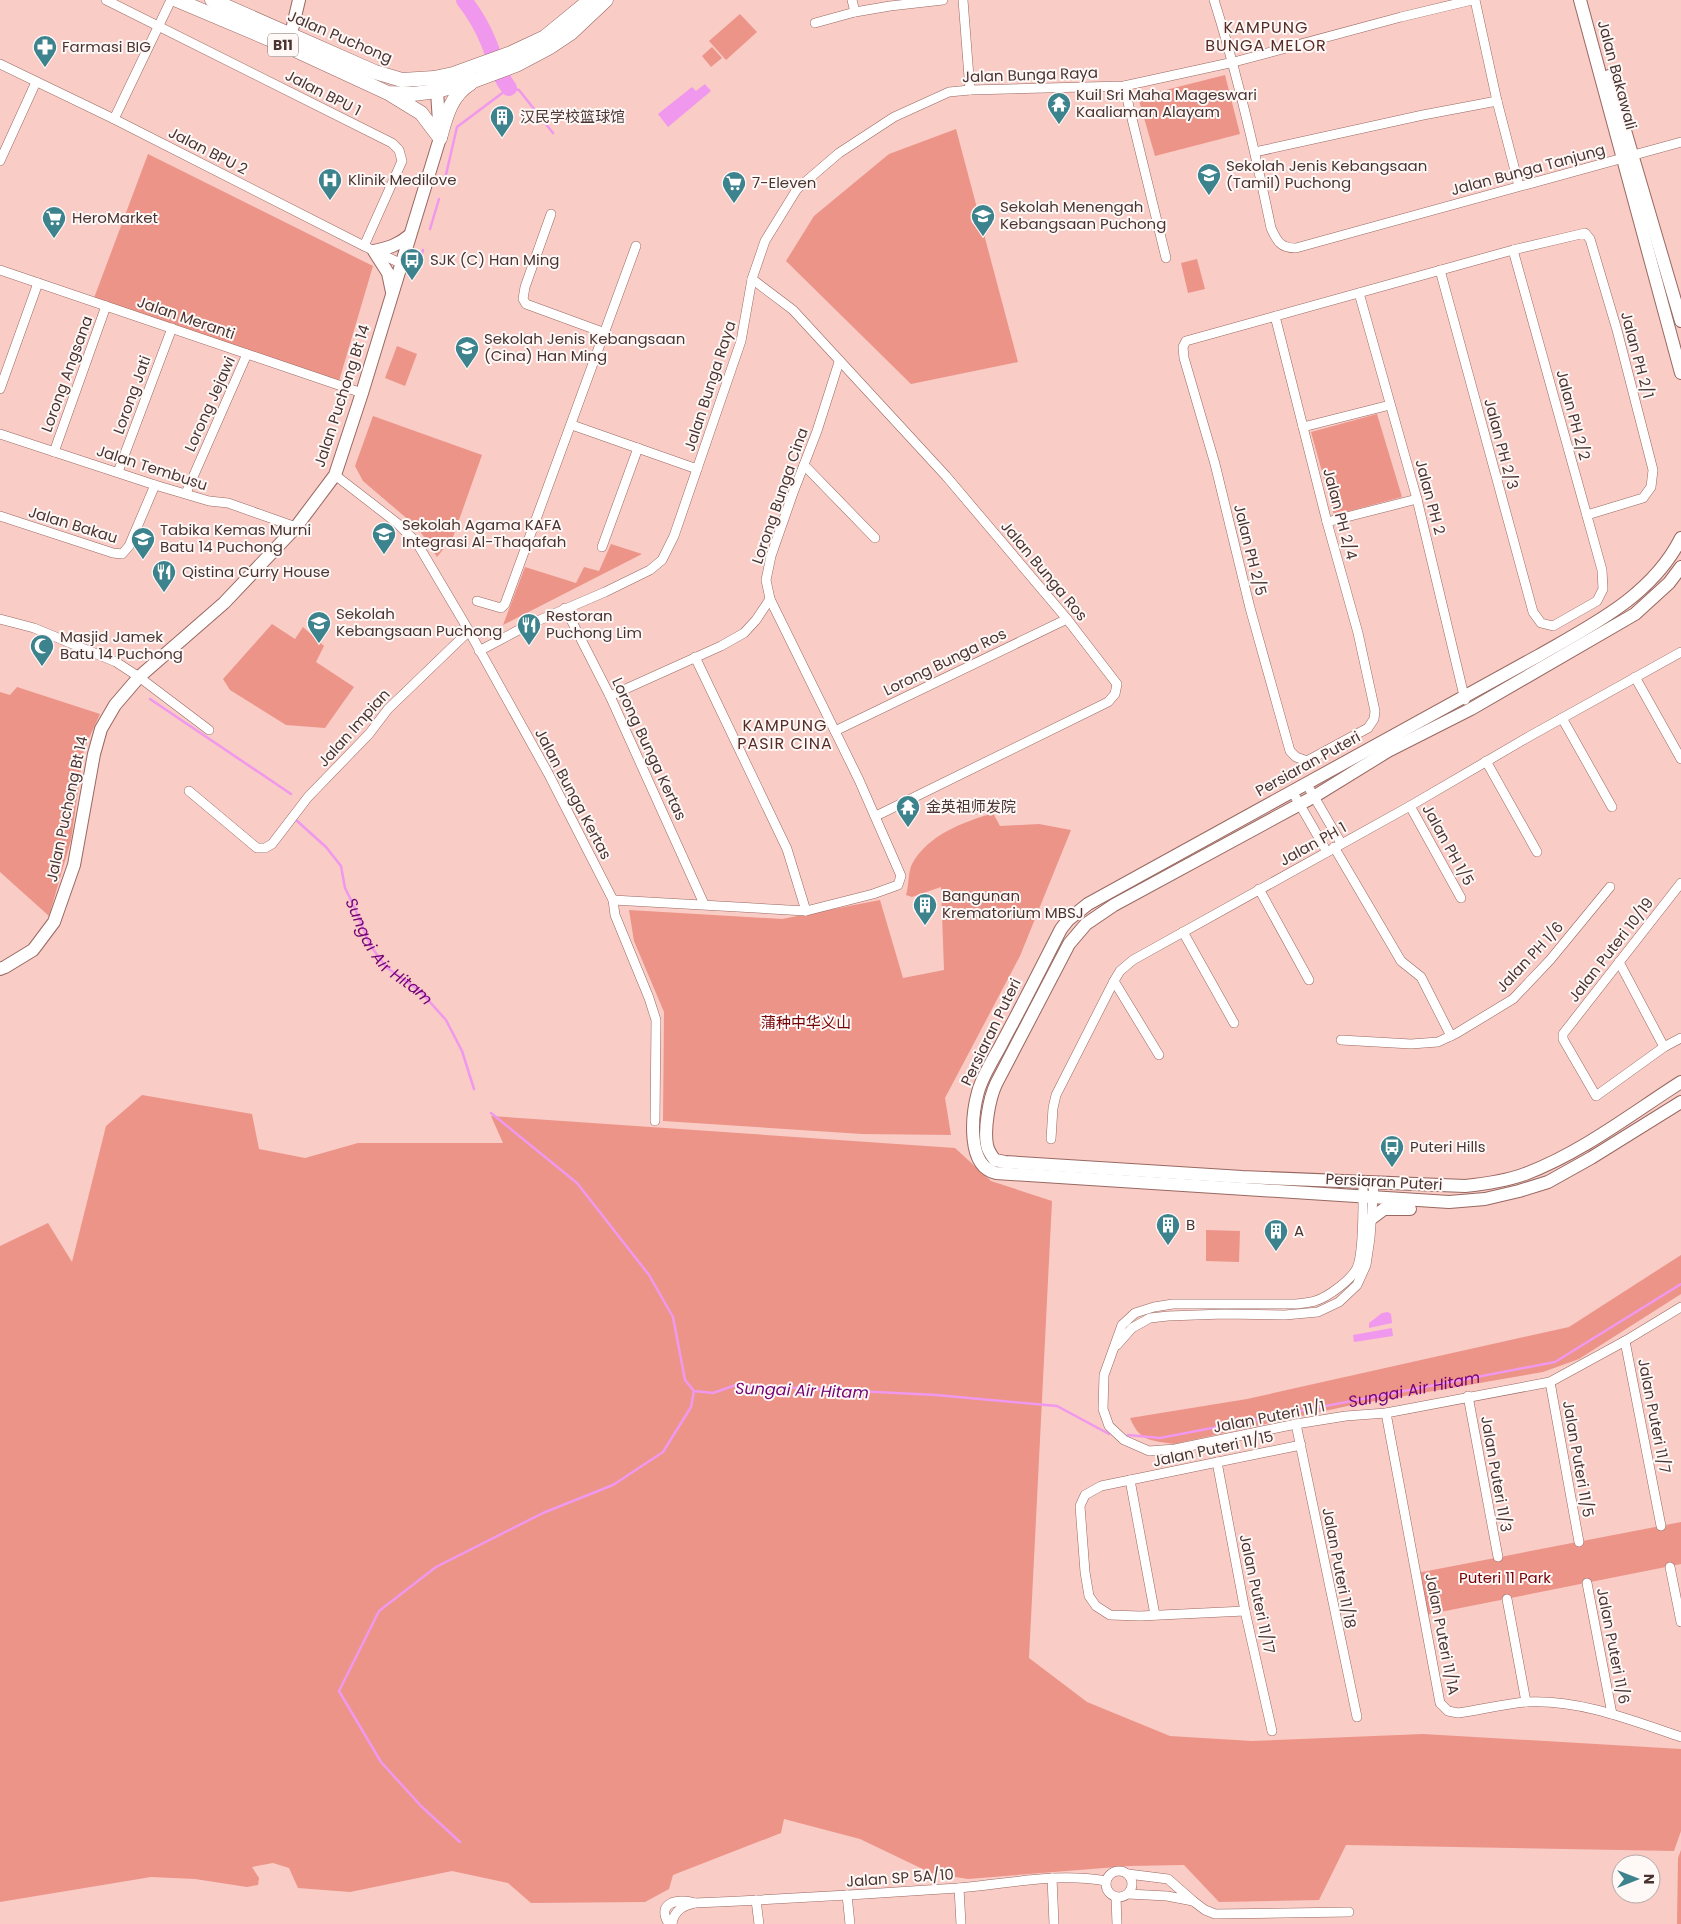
<svg xmlns="http://www.w3.org/2000/svg" width="1681" height="1924" viewBox="0 0 1681 1924" font-family="Poppins,'Noto Sans SC',sans-serif">
<style>
.green{fill:#ed9489}
.water{fill:#f098ed}
.lines{fill:none;stroke-linecap:round;stroke-linejoin:round}
.stream{stroke:#f098ed;stroke-width:2.5}
.river{stroke:#f098ed;stroke-width:16}
.street-casing{stroke:#996861;stroke-width:10}
.secondary-casing{stroke:#996861;stroke-width:14}
.primary-casing{stroke:#996861;stroke-width:15}
.street{stroke:#fff;stroke-width:9}
.secondary{stroke:#fff;stroke-width:12}
.primary{stroke:#fff;stroke-width:14}
.labels{text-anchor:middle;stroke-width:4;stroke-linejoin:round;paint-order:stroke}
.shield{fill:#fef8f7;stroke:#806f6c;stroke-width:1}
.shield-label{font-size:14px;font-weight:bold;fill:#4a3431}
.street-label{font-size:15px;fill:#4a3431;stroke:#fef8f7}
.poi-label{font-size:15px;fill:#4a3431;stroke:#fef8f7;text-anchor:start}
.park-label{font-size:15px;fill:#750206;stroke:#fef8f7}
.neighbourhood-label{font-size:16px;letter-spacing:1px;fill:#562b26;stroke:#fef8f7}
.water-label{font-size:16px;font-style:italic;fill:#740375;stroke:#fef8f7}
</style>
<rect width="100%" height="100%" fill="#f9ccc6"/>
<g class="green">
<path d="M740,14L757,32L726,60L709,41Z"/>
<path d="M712,47L722,58L711,67L702,56Z"/>
<path d="M1225,75L1240,134L1155,156L1138,97Z"/>
<path d="M956,129L1018,362L911,384L786,261L814,216L889,154Z"/>
<path d="M148,154L373,266L339,381L94,298Z"/>
<path d="M1197,259L1205,289L1188,293L1181,263Z"/>
<path d="M397,346L417,354L405,386L385,378Z"/>
<path d="M1377,414L1402,497L1334,515L1311,432Z"/>
<path d="M373,416L482,455L453,537L437,557L418,528L363,481L355,466Z"/>
<path d="M611,544L642,554L503,625L525,567L576,583L584,567L599,571Z"/>
<path d="M272,624L295,639L303,627L324,646L316,662L354,687L325,728L286,725L230,690L223,679Z"/>
<path d="M17,687L100,714L84,749L71,840L49,916L0,872V692L10,695Z"/>
<path d="M993,813L1000,826L1039,824L1071,830L1020,956L945,1098L951,1135L862,1134L663,1121L664,1012L634,941L629,910L782,919L880,900L903,978L944,970L941,887L912,897L906,895C909,886 908,872 912,864C929,834 962,823 993,813Z"/>
<path d="M142,1095L252,1114L259,1149L305,1158L358,1143H503L491,1116L955,1148L991,1181L1052,1201L1029,1658L1087,1702L1170,1736L1252,1741L1423,1734L1681,1749V1831L1674,1851L1346,1845L1319,1900L1219,1902L1184,1865L1129,1866L968,1879L931,1873L860,1839L784,1819L781,1833L673,1875L669,1889L645,1902L531,1903L508,1883L452,1871L350,1892L298,1888L289,1868L273,1863L252,1867L259,1878L258,1885L247,1887L195,1879L151,1877L0,1902V1246L48,1223L72,1262L106,1126Z"/>
<path d="M1206,1230L1240,1231L1239,1262L1206,1261Z"/>
<path d="M1681,1255V1294L1579,1359L1543,1372L1352,1405L1174,1444C1150,1440 1140,1442 1130,1418L1247,1399L1569,1327Z"/>
<path d="M1681,1522V1564L1425,1615L1417,1573Z"/>
<path d="M1681,1850V1924H1677L1678,1858Z"/>
</g>
<g class="water">
<path d="M705,84L711,91L668,127L658,114L692,87L696,91Z"/>
<path d="M1388,1312L1391,1314L1392,1323L1369,1328V1323L1382,1313Z"/>
<path d="M1392,1328L1393,1336L1354,1342L1353,1335Z"/>
</g>
<g class="lines">
<g class="stream">
<path d="M445,179L457,127L509,88L519,90L553,133"/>
<path d="M430,229L439,199"/>
<path d="M417,269L423,250"/>
<path d="M150,699L291,794"/>
<path id="s1" d="M296,820L326,847L341,866L345,888L353,904L370,945L386,967L420,991L446,1020L462,1051L474,1089"/>
<path d="M491,1113L577,1183L649,1275L673,1317L685,1380L694,1391L713,1393L736,1385L936,1395L1057,1406L1109,1434"/>
<path id="s2" d="M1128,1435L1160,1438L1555,1362L1681,1284"/>
<path d="M460,1842L421,1806L381,1762L339,1691L379,1611L436,1567L543,1513L613,1485L663,1452L691,1407L694,1391"/>
</g>
<path class="river" d="M464,0C474,13 482,26 488,41C495,57 498,75 509,88"/>
<g class="street-casing">
<g id="street">
<path d="M106,0L392,143L399,150L402,161L364,246"/>
<path d="M852,0L855,12"/>
<path d="M963,0L970,90"/>
<path d="M1214,0C1238,75 1255,151 1271,228C1277,241 1280,248 1296,248L1681,142"/>
<path d="M1475,0L1497,101L1519,186"/>
<path d="M815,23L855,12L890,6L943,0"/>
<path d="M0,64L114,119L364,246L402,264"/>
<path d="M1124,86L1166,258"/>
<path d="M114,119L171,0"/>
<path d="M1255,152L1423,115L1497,101"/>
<path d="M0,161L36,82"/>
<path d="M551,214L525,287L523,299L526,304L605,333"/>
<path d="M0,270L362,393"/>
<path d="M1440,270L1533,612L1541,623L1553,626L1597,601L1603,589L1602,570L1513,250"/>
<path d="M752,279L793,310L946,476L1067,619L1117,684L1115,694L1108,702L876,816"/>
<path d="M1359,293L1417,499L1465,700"/>
<path d="M1275,316L1327,522L1358,633L1375,711L1374,719L1368,728L1307,761L1296,757L1290,751L1250,608L1215,464L1184,358L1183,347L1186,341L1513,250L1585,233L1590,239L1617,330L1653,470L1651,487L1643,498L1587,515"/>
<path d="M0,389L38,283"/>
<path d="M572,425L697,469"/>
<path d="M1303,427L1390,405"/>
<path d="M0,434L155,485L209,501L228,503L296,527"/>
<path d="M54,452L106,306"/>
<path d="M804,465L875,538"/>
<path d="M118,472L172,328"/>
<path d="M335,475L397,523L417,543L469,631L548,773L613,900L615,915L649,998L656,1020L655,1121"/>
<path d="M186,493L247,354"/>
<path d="M0,516L113,553L122,554L129,546L155,485"/>
<path d="M1327,522L1417,499"/>
<path d="M602,547L638,448"/>
<path d="M477,601L501,608L505,604L636,246"/>
<path d="M565,608L610,696L704,904"/>
<path d="M0,619L34,628L116,662L139,677L209,730"/>
<path d="M479,651L528,625L605,592L650,570L662,560L674,536L741,341L752,279L765,241L797,189L839,153L894,117L949,92L970,90L1124,86L1234,62L1401,17L1472,0"/>
<path d="M695,657L787,849L806,911"/>
<path d="M1635,677L1681,759"/>
<path d="M610,696L721,646L744,633L756,620L770,599L766,580L771,556L793,493L817,431L839,362"/>
<path d="M1562,718L1612,807"/>
<path d="M835,731L1067,619"/>
<path d="M1486,761L1537,852"/>
<path d="M1306,783L1341,843"/>
<path d="M189,791L257,848H265L272,844L308,797L369,734L388,709L469,631"/>
<path d="M1292,791L1327,852"/>
<path d="M1410,806L1461,898"/>
<path d="M1334,847L1401,961L1421,977L1451,1036"/>
<path d="M1681,883L1563,1034V1039L1596,1096L1664,1047L1681,1038"/>
<path d="M1259,889L1309,980"/>
<path d="M613,900L806,911L873,894L898,885L901,876L898,869L859,780L770,599"/>
<path d="M1183,932L1234,1023"/>
<path d="M1619,962L1664,1047"/>
<path d="M1114,981L1159,1055"/>
<path d="M1341,1040L1411,1044L1438,1042L1457,1033L1513,999L1550,960L1610,887"/>
<path d="M1051,1139L1053,1108L1056,1095L1114,981L1120,971L1133,960L1410,806L1530,736L1681,652"/>
<path d="M1363,1183C1363,1202 1364,1253 1357,1268C1351,1280 1328,1297 1315,1301C1309,1303 1302,1303 1296,1304H1173L1154,1307L1135,1313L1122,1325L1104,1375L1103,1409L1109,1426L1124,1440L1149,1451L1175,1449L1296,1424L1346,1416L1386,1413L1550,1382L1625,1341L1681,1307"/>
<path d="M1625,1341L1661,1526"/>
<path d="M1117,1345L1132,1328L1150,1318L1168,1316L1224,1314L1285,1315L1318,1312L1339,1302L1357,1285L1366,1265L1370,1238L1374,1183"/>
<path d="M1550,1382L1579,1542"/>
<path d="M1468,1396L1498,1557"/>
<path d="M1386,1413L1440,1703L1448,1711L1458,1713C1480,1710 1503,1704 1526,1702C1579,1699 1631,1720 1681,1737"/>
<path d="M1296,1424L1357,1717"/>
<path d="M1217,1462L1245,1611L1272,1731"/>
<path d="M1130,1480L1155,1615"/>
<path d="M1670,1567L1681,1622"/>
<path d="M1587,1583L1612,1714"/>
<path d="M1507,1599L1526,1702"/>
<path d="M1245,1611L1140,1616L1110,1615L1096,1606L1089,1596L1085,1572L1080,1506L1085,1495L1101,1486L1301,1445"/>
<circle cx="1119" cy="1884" r="13"/>
<path d="M1128,1874L1168,1879L1193,1901L1167,1896L1128,1894"/>
<path d="M1052,1878L1054,1924"/>
<path d="M959,1888L961,1924"/>
<path d="M847,1895L850,1924"/>
<path d="M1116,1897L1117,1924"/>
<path d="M756,1900L759,1924"/>
<path d="M1193,1901L1205,1910L1215,1914L1349,1912"/>
<path d="M695,1903C783,1899 871,1894 958,1888C1009,1884 1055,1872 1106,1881"/>
<path d="M669,1924C655,1902 679,1898 695,1903C683,1906 674,1910 672,1924"/>
</g>
</g>
<g class="secondary-casing">
<g id="secondary">
<path d="M1580,0L1681,373"/>
<path d="M291,34L299,0"/>
<path d="M1609,76L1681,321"/>
<path d="M392,292L388,273L374,251C389,248 398,245 410,235"/>
<path d="M1681,538C1652,596 1592,625 1538,656L1088,904L1068,920L1061,929C1042,966 1023,1004 1003,1041C995,1057 983,1074 978,1092C972,1114 966,1166 996,1173L1449,1202L1485,1199L1519,1191L1548,1182L1591,1158L1681,1102"/>
<path d="M1681,567L1669,583L1635,614L1471,709L1388,751L1315,796L1114,905L1086,924L1069,944L996,1084C989,1099 984,1129 987,1145C988,1151 991,1155 995,1160L1005,1162L1242,1177L1465,1186C1485,1184 1506,1181 1525,1174C1581,1153 1631,1114 1681,1082"/>
<path d="M0,969L5,967L33,950L54,922L74,865L94,754L101,729L115,705L139,677L224,603L296,527L335,475L362,393L440,138L437,91L435,81"/>
<path d="M1372,1218L1384,1209H1410"/>
</g>
</g>
<g class="primary-casing">
<g id="primary">
<path d="M177,0L295,50L388,93L413,94L437,91L476,80L516,65L550,47L571,33L606,0"/>
<path d="M212,0L375,72L402,80L434,78L453,74L511,53L545,37L590,0"/>
<path d="M390,94L421,113L440,138"/>
<path d="M440,138C446,116 451,95 471,83"/>
</g>
</g>
<use href="#street" class="street"/>
<use href="#secondary" class="secondary"/>
<use href="#primary" class="primary"/>
</g>
<defs>
<g id="pharmacy-pin" transform="scale(1.25)"><path d="M0 17L-7.5 6A9.5 9.5 0 1 1 7.5 6Z" fill="#3c838d" stroke="#fef8f7"/><path d="M-2-6h4v4h4v4h-4v4h-4v-4h-4v-4h4Z" fill="#fff"/></g>
<g id="temple-pin" transform="scale(1.25)"><path d="M0 17L-7.5 6A9.5 9.5 0 1 1 7.5 6Z" fill="#3c838d" stroke="#fef8f7"/><path d="M0-6L5-2H3V0L6.5 2.5H4V6H1.5V3h-3V6H-4V2.5H-6.5L-3 0V-2H-5Z" fill="#fff"/></g>
<g id="building-pin" transform="scale(1.25)"><path d="M0 17L-7.5 6A9.5 9.5 0 1 1 7.5 6Z" fill="#3c838d" stroke="#fef8f7"/><path d="M-4-6H4V6H1V3H-1V6H-4ZM-2.5-4.3h1.7v1.8h-1.7ZM.8-4.3h1.7v1.8H.8ZM-2.5-1h1.7V.8h-1.7ZM.8-1h1.7V.8H.8Z" fill="#fff"/></g>
<g id="school-pin" transform="scale(1.25)"><path d="M0 17L-7.5 6A9.5 9.5 0 1 1 7.5 6Z" fill="#3c838d" stroke="#fef8f7"/><path d="M0-5L7-2L0 1L-7-2ZM-4 1L0 2.5L4 1V4Q0 6-4 4Z" fill="#fff"/></g>
<g id="hospital-pin" transform="scale(1.25)"><path d="M0 17L-7.5 6A9.5 9.5 0 1 1 7.5 6Z" fill="#3c838d" stroke="#fef8f7"/><path d="M-5-5h3v3.5h4V-5h3V5h-3V1.5h-4V5h-3Z" fill="#fff"/></g>
<g id="supermarket-pin" transform="scale(1.25)"><path d="M0 17L-7.5 6A9.5 9.5 0 1 1 7.5 6Z" fill="#3c838d" stroke="#fef8f7"/><path d="M-6-5.5h2.5l.6 2H6L4.5 2H-2.5L-4.4-4H-6ZM-1.5 3.2a1.3 1.3 0 1 0 .1 0ZM3 3.2a1.3 1.3 0 1 0 .1 0Z" fill="#fff"/></g>
<g id="bus-pin" transform="scale(1.25)"><path d="M0 17L-7.5 6A9.5 9.5 0 1 1 7.5 6Z" fill="#3c838d" stroke="#fef8f7"/><path d="M-5-6H5V4H4V6H2V4H-2V6H-4V4H-5ZM-3.5-4V0h7V-4ZM-3.5 1.2v1.5H-2V1.2ZM2 1.2v1.5H3.5V1.2Z" fill="#fff"/></g>
<g id="restaurant-pin" transform="scale(1.25)"><path d="M0 17L-7.5 6A9.5 9.5 0 1 1 7.5 6Z" fill="#3c838d" stroke="#fef8f7"/><path d="M-5-6h1v4h1v-4h1v4h1v-4h1v5L-1.5 .5V6h-2V.5L-5-1ZM5-6V6H3V1.5H1.5Q1.5-4 5-6Z" fill="#fff"/></g>
<g id="mosque-pin" transform="scale(1.25)"><path d="M0 17L-7.5 6A9.5 9.5 0 1 1 7.5 6Z" fill="#3c838d" stroke="#fef8f7"/><path d="M3.5-4.9A6 6 0 1 0 3.5 4.9A5 5 0 1 1 3.5-4.9Z" fill="#fff"/></g>
</defs>
<g fill-rule="evenodd">
<use href="#pharmacy-pin" x="45" y="47"/>
<use href="#temple-pin" x="1059" y="104"/>
<use href="#building-pin" x="502" y="117"/>
<use href="#school-pin" x="1209" y="175"/>
<use href="#hospital-pin" x="330" y="180"/>
<use href="#supermarket-pin" x="734" y="183"/>
<use href="#school-pin" x="983" y="216"/>
<use href="#supermarket-pin" x="54" y="218"/>
<use href="#bus-pin" x="412" y="260"/>
<use href="#school-pin" x="467" y="348"/>
<use href="#school-pin" x="384" y="534"/>
<use href="#school-pin" x="143" y="539"/>
<use href="#restaurant-pin" x="164" y="572"/>
<use href="#school-pin" x="319" y="623"/>
<use href="#restaurant-pin" x="529" y="625"/>
<use href="#mosque-pin" x="42" y="646"/>
<use href="#temple-pin" x="908" y="807"/>
<use href="#building-pin" x="925" y="905"/>
<use href="#bus-pin" x="1392" y="1147"/>
<use href="#building-pin" x="1168" y="1225"/>
<use href="#building-pin" x="1276" y="1231"/>
</g>
<g class="labels">
<rect class="shield" x="268" y="33.5" width="30" height="23" rx="4"/>
<g class="shield-label">
<text x="283" y="50">B11</text>
</g>
<g class="street-label">
<text transform="translate(340 37) rotate(23)" y="5">Jalan Puchong</text>
<text transform="translate(1030 75) rotate(-2)" y="5">Jalan Bunga Raya</text>
<text transform="translate(1617 75) rotate(75)" y="5">Jalan Bakawali</text>
<text transform="translate(323 93) rotate(27)" y="5">Jalan BPU 1</text>
<text transform="translate(208 151) rotate(27)" y="5">Jalan BPU 2</text>
<text transform="translate(1528 170) rotate(-15)" y="5">Jalan Bunga Tanjung</text>
<text transform="translate(186 318) rotate(19)" y="5">Jalan Meranti</text>
<text transform="translate(1637 355) rotate(75)" y="5">Jalan PH 2/1</text>
<text transform="translate(67 374) rotate(-70)" y="5">Lorong Angsana</text>
<text transform="translate(710 386) rotate(-72)" y="5">Jalan Bunga Raya</text>
<text transform="translate(132 395) rotate(-70)" y="5">Lorong Jati</text>
<text transform="translate(342 396) rotate(-72)" y="5">Jalan Puchong Bt 14</text>
<text transform="translate(210 404) rotate(-66)" y="5">Lorong Jejawi</text>
<text transform="translate(1573 415) rotate(75)" y="5">Jalan PH 2/2</text>
<text transform="translate(1501 444) rotate(75)" y="5">Jalan PH 2/3</text>
<text transform="translate(152 468) rotate(18)" y="5">Jalan Tembusu</text>
<text transform="translate(780 496) rotate(-71)" y="5">Lorong Bunga Cina</text>
<text transform="translate(1430 497) rotate(75)" y="5">Jalan PH 2</text>
<text transform="translate(1340 514) rotate(75)" y="5">Jalan PH 2/4</text>
<text transform="translate(73 525) rotate(17)" y="5">Jalan Bakau</text>
<text transform="translate(1250 550) rotate(76)" y="5">Jalan PH 2/5</text>
<text transform="translate(1044 571) rotate(50)" y="5">Jalan Bunga Ros</text>
<text transform="translate(945 662) rotate(-26)" y="5">Lorong Bunga Ros</text>
<text transform="translate(354 728) rotate(-48)" y="5">Jalan Impian</text>
<text transform="translate(649 749) rotate(65)" y="5">Lorong Bunga Kertas</text>
<text transform="translate(1308 764) rotate(-29)" y="5">Persiaran Puteri</text>
<text transform="translate(573 794) rotate(62)" y="5">Jalan Bunga Kertas</text>
<text transform="translate(67 809) rotate(-78)" y="5">Jalan Puchong Bt 14</text>
<text transform="translate(1313 844) rotate(-29)" y="5">Jalan PH 1</text>
<text transform="translate(1448 845) rotate(61)" y="5">Jalan PH 1/5</text>
<text transform="translate(1611 950) rotate(-52)" y="5">Jalan Puteri 10/19</text>
<text transform="translate(1530 957) rotate(-47)" y="5">Jalan PH 1/6</text>
<text transform="translate(991 1032) rotate(-64)" y="5">Persiaran Puteri</text>
<text transform="translate(1384 1182) rotate(3)" y="5">Persiaran Puteri</text>
<text transform="translate(1654 1416) rotate(79)" y="5">Jalan Puteri 11/7</text>
<text transform="translate(1269 1417) rotate(-11)" y="5">Jalan Puteri 11/1</text>
<text transform="translate(1213 1449) rotate(-12)" y="5">Jalan Puteri 11/15</text>
<text transform="translate(1578 1459) rotate(80)" y="5">Jalan Puteri 11/5</text>
<text transform="translate(1496 1474) rotate(80)" y="5">Jalan Puteri 11/3</text>
<text transform="translate(1339 1568) rotate(79)" y="5">Jalan Puteri 11/18</text>
<text transform="translate(1257 1594) rotate(78)" y="5">Jalan Puteri 11/17</text>
<text transform="translate(1442 1634) rotate(79)" y="5">Jalan Puteri 11/1A</text>
<text transform="translate(1613 1646) rotate(79)" y="5">Jalan Puteri 11/6</text>
<text transform="translate(900 1878) rotate(-4)" y="5">Jalan SP 5A/10</text>
</g>
<g class="poi-label">
<text x="62" y="52">Farmasi BIG</text>
<text x="1076" y="100">Kuil Sri Maha Mageswari<tspan x="1076" dy="17">Kaaliaman Alayam</tspan></text>
<text x="520" y="122">汉民学校篮球馆</text>
<text x="1226" y="171">Sekolah Jenis Kebangsaan<tspan x="1226" dy="17">(Tamil) Puchong</tspan></text>
<text x="348" y="185">Klinik Medilove</text>
<text x="752" y="188">7-Eleven</text>
<text x="1000" y="212">Sekolah Menengah<tspan x="1000" dy="17">Kebangsaan Puchong</tspan></text>
<text x="72" y="223">HeroMarket</text>
<text x="430" y="265">SJK (C) Han Ming</text>
<text x="484" y="344">Sekolah Jenis Kebangsaan<tspan x="484" dy="17">(Cina) Han Ming</tspan></text>
<text x="402" y="530">Sekolah Agama KAFA<tspan x="402" dy="17">Integrasi Al-Thaqafah</tspan></text>
<text x="160" y="535">Tabika Kemas Murni<tspan x="160" dy="17">Batu 14 Puchong</tspan></text>
<text x="182" y="577">Qistina Curry House</text>
<text x="336" y="619">Sekolah<tspan x="336" dy="17">Kebangsaan Puchong</tspan></text>
<text x="546" y="621">Restoran<tspan x="546" dy="17">Puchong Lim</tspan></text>
<text x="60" y="642">Masjid Jamek<tspan x="60" dy="17">Batu 14 Puchong</tspan></text>
<text x="926" y="812">金英祖师发院</text>
<text x="942" y="901">Bangunan<tspan x="942" dy="17">Krematorium MBSJ</tspan></text>
<text x="1410" y="1152">Puteri Hills</text>
<text x="1186" y="1230">B</text>
<text x="1294" y="1236">A</text>
</g>
<g class="park-label">
<text x="806" y="1028">蒲种中华义山</text>
<text x="1505" y="1583">Puteri 11 Park</text>
</g>
<g class="neighbourhood-label">
<text x="1266" y="33">KAMPUNG<tspan x="1266" dy="18">BUNGA MELOR</tspan></text>
<text x="785" y="731">KAMPUNG<tspan x="785" dy="18">PASIR CINA</tspan></text>
</g>
<g class="water-label">
<text dy="6" stroke="none"><textPath href="#s1" startOffset="166">Sungai Air Hitam</textPath></text>
<text dy="6" stroke="none"><textPath href="#s2" startOffset="291">Sungai Air Hitam</textPath></text>
<text transform="translate(802 1390) rotate(2)" y="6">Sungai Air Hitam</text>
</g>
</g>
<g transform="translate(1636 1879) rotate(90)"><circle r="24" fill="#fef8f7" stroke="#b6aaa8"/>
<path d="M0-4L9 19L0 12L-9 19Z" fill="#3c838d"/>
<text y="-8" font-size="14" font-weight="bold" text-anchor="middle" fill="#4a3431">N</text>
</g>
</svg>
